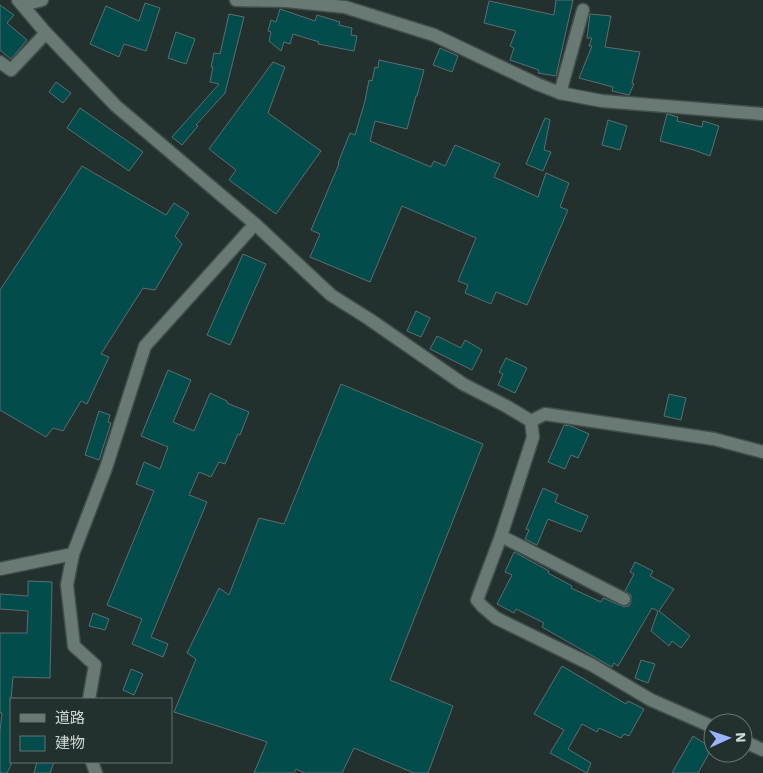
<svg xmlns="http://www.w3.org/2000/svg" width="763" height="773" viewBox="0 0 763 773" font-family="'Work Sans','Noto Sans JP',sans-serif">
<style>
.building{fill:#034c4c;stroke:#5d6e6e}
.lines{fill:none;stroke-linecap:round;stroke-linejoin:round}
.street-casing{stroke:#424e4b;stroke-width:15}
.street{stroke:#697a75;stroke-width:12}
</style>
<rect width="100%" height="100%" fill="#22312e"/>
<g class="building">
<path d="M556,0H573L556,76L538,73L539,70L510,60L514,48L510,46L516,31L484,23L489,1L554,15Z"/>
<path d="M145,3L160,8L146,51L124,44L119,57L90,44L106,6L139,21Z"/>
<path d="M0,5L14,15L7,23L27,40L11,59L0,50Z"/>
<path d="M280,9L315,21L317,15L340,22L339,25L352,28L351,35L357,36L354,51L318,44L319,42L293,34L290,44L284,42L281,51L269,41L271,32L268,31L271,20L276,22Z"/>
<path d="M229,14L244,17L225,93L196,125L198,126L182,145L172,137L219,84L210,82L213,67H211L214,53L220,54Z"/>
<path d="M590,14L611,16L605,47L640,52L632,83L634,84L629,95L612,91L613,87L579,78L592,46H589L592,38H587Z"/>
<path d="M176,32L195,39L186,64L168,58Z"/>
<path d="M440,48L458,56L452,72L433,65Z"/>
<path d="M379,60L424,70L417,96H416L407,129L375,121L370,141L431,167L434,161L445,166L455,145L500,164L494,177L538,197L546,173L569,183L560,207L568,210L527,305L496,292L491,304L465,293L468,285L458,281L476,238L402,206L370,282L310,257L320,234L311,230L339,164L338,163L350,133L355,135L365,101L369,80L372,81L375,67L378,68Z"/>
<path d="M273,62L285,67L268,113L321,151L276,214L229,180L236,170L209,149Z"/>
<path d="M56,82L71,93L63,103L49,92Z"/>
<path d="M80,108L143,152L129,171L67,128Z"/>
<path d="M667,114L678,117L677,121L702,127L703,121L719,126L710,156L694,150L660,141Z"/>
<path d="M545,118L550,120L544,150L551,152L543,171L526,164Z"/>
<path d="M608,120L627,126L620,150L602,145Z"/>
<path d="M82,166L166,215L174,203L189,213L175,236L182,244L155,290L143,288L101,354L109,357L87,404L81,401L63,431L53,428L46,437L0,410V290Z"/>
<path d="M243,254L266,264L230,345L207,335Z"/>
<path d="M416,311L430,318L421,337L407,331Z"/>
<path d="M437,336L461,348L465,340L482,350L472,370L430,349Z"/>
<path d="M506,358L527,368L515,393L498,385L503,374L499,372Z"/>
<path d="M168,370L191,380L173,422L194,431L210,393L227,401V403L249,412L240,435L238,434L225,464L219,462L211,477L199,472L189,495L207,502L151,637L168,644L163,657L132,644L142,619L107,605L154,491L136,484L144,462L160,469L168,447L141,436Z"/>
<path d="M341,384L483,444L390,680L453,706L428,773H414L354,748L342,773H305L296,769L294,773H254L267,742L174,712L196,659L187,653L219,588L229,595L259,518L284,524Z"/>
<path d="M669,394L686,398L681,420L664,416Z"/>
<path d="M99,411L110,415L108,422L111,423L99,460L85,455Z"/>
<path d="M564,425L571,426L589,434L578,458L571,455L565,469L548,462Z"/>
<path d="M543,488L558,495L555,502L588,516L581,532L548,519L537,545L525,539L529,530L526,529Z"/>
<path d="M514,552L549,571L548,573L572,586L571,588L601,602L603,598L624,607L629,606L631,602V595L625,591L634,574L630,572L635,562L653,571L650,576L674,589L659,611L690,636L681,648L672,641L669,646L651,631L658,611L652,608L618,666L614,663L612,667L542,627L544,623L516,609L514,613L497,604L512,575L505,572Z"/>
<path d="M28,581L52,582L50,678L13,677L11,699V765L7,773H0V731L2,713H0V633H27L28,611L0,609V594L28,596Z"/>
<path d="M93,613L109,619L105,630L89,626Z"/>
<path d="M641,660L655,664L648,683L635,678Z"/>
<path d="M562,666L626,704L628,701L644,709L629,736L624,734L621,738L599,728L597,732L582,724L568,749L591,763L587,773L550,753L564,730L534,714Z"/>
<path d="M131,669L143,674L134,695L123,690Z"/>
<path d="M693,736L712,748L698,773H672Z"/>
<path d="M37,762H54L50,773H34Z"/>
</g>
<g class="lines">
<g class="street-casing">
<g id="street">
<path d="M18,0L46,33L116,106L255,224L331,295L369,319L463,384L506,406L531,421L533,437L501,536L477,600L482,606L496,618L592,665L651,700L713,727"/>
<path d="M236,0L286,1L345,7L434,35L537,84L560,93L602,101L763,114"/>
<path d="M23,5L42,0"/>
<path d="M0,62L11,70L46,33"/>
<path d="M560,93L583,10"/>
<path d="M531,421L545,414L714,439L763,452"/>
<path d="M501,536L624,599"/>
<path d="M0,569L73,554"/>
<path d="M89,699L95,665L74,646L67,585L73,554L106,468L145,346L255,224"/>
<path d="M743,741L763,750"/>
<path d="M92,762L96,773"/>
</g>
</g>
<use href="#street" class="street"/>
</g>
<rect x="10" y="698" width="162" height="65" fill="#22312e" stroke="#677370"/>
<rect x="20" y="714" width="25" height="8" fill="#697a75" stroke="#677370"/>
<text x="55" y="723" font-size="15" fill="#ced7d4">道路</text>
<rect x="20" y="736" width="25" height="15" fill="#034c4c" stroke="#677370"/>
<text x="55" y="748" font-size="15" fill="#ced7d4">建物</text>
<g transform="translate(728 738) rotate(87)"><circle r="24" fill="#22312e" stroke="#677370"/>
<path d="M0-4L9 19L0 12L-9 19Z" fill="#9bb5fd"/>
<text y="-8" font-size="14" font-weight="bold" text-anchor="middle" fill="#ced7d4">N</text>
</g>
</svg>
